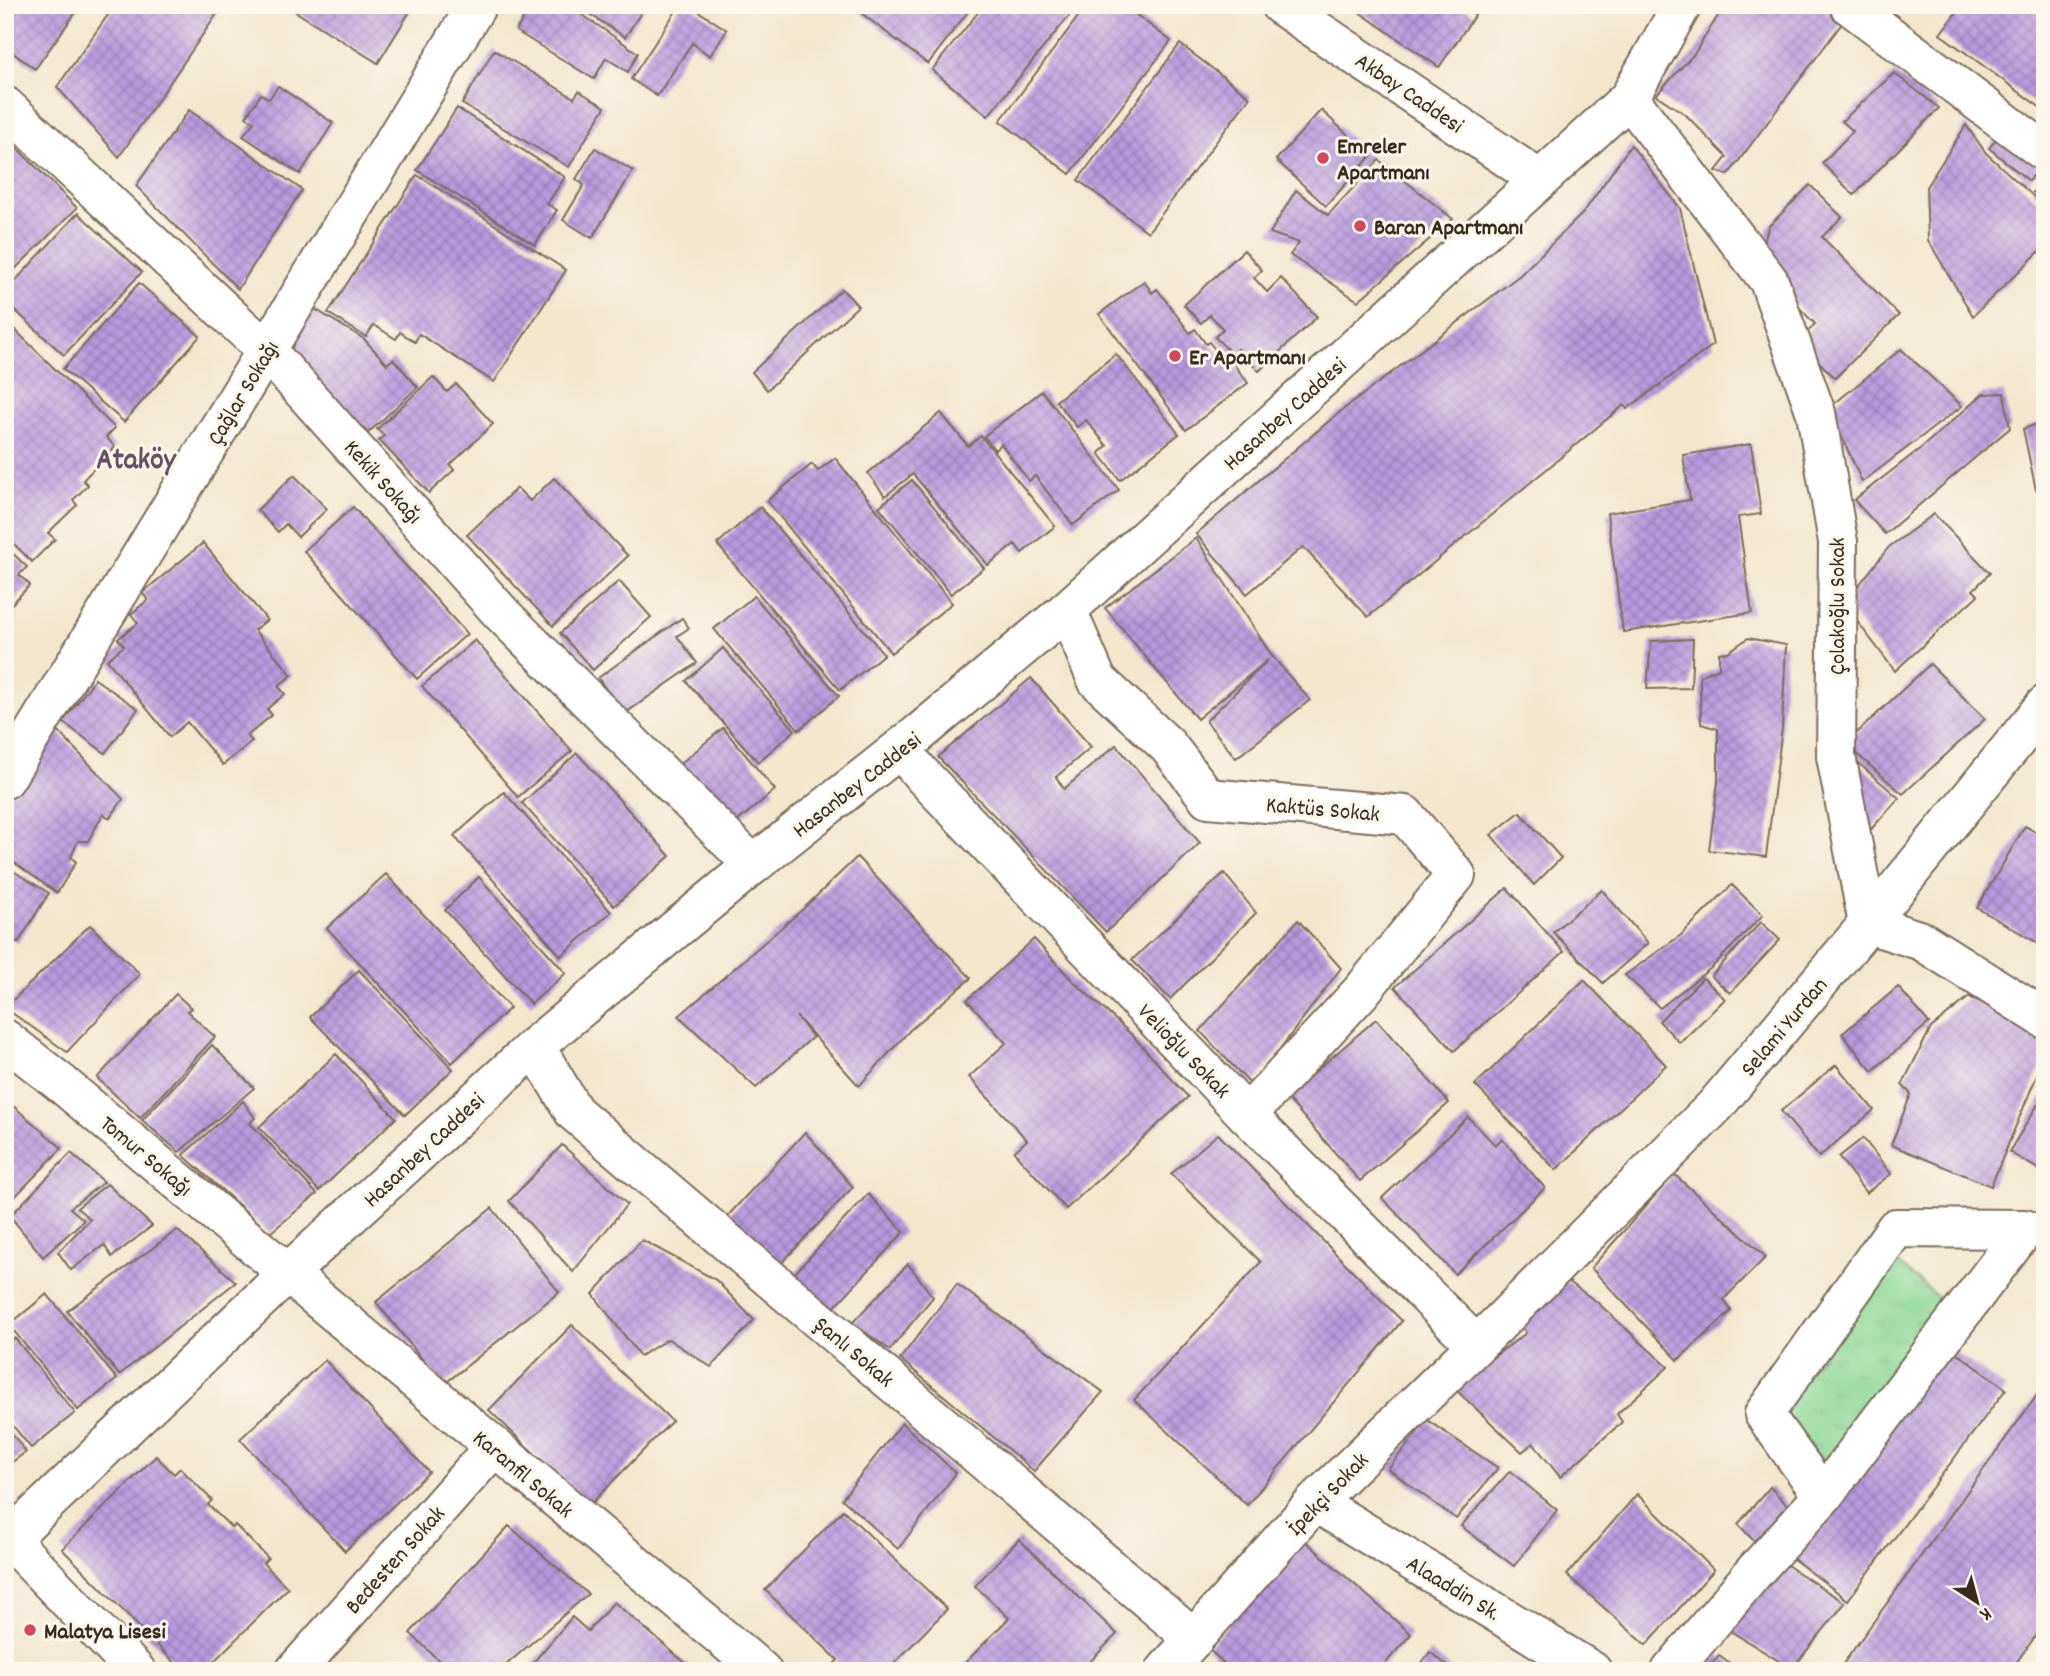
<svg xmlns="http://www.w3.org/2000/svg" width="2050" height="1676" viewBox="0 0 2050 1676" font-family="Dekko,sans-serif">
<style>
.park{fill:url(#park-tufts);stroke:#62805a;stroke-width:2}
.building{fill:url(#building-cross-hatch)}
.lines{fill:none;stroke-linecap:round;stroke-linejoin:round}
.minor-casing{stroke:#7b6c5b;stroke-width:42}
.major-casing{stroke:#7b6c5b;stroke-width:42}
.minor{stroke:#fff;stroke-width:38}
.major{stroke:#fff;stroke-width:38}
.poi-dot{fill:#d1495b;stroke:#fbf7ec;stroke-width:2.5}
.labels{text-anchor:middle;stroke-width:6;stroke-linejoin:round;paint-order:stroke}
.street-label{font-size:23px;fill:#3b2a1e;stroke:#fbf7ec}
.poi-label{font-size:23px;font-weight:bold;fill:#3b2a1e;stroke:#fbf7ec;text-anchor:start}
.district-label{font-size:30px;font-weight:bold;fill:#675162;stroke:#fbf7ec}
</style>
<defs>
<pattern id="park-tufts" width="24" height="20" patternUnits="userSpaceOnUse" patternTransform="scale(1.75)"><rect width="24" height="20" fill="#8ad795"/><path d="M3 7l-1-3M5 7V3M7 7l1-3M15 17l-1-3M17 17v-4M19 17l1-3" fill="none" stroke="#78b980"/></pattern>
<pattern id="building-cross-hatch" width="8" height="8" patternUnits="userSpaceOnUse" patternTransform="scale(1.75)"><rect width="8" height="8" fill="#b899df"/><path d="M0 0l8 8M0 8l8-8" fill="none" stroke="#977db4"/></pattern>
</defs>
<rect width="100%" height="100%" fill="#fbf7ec"/>
<filter id="ink" filterUnits="userSpaceOnUse"><feTurbulence type="fractalNoise" baseFrequency=".0143" numOctaves="2"/><feDisplacementMap in="SourceGraphic" scale="14" xChannelSelector="R" yChannelSelector="G"/><feConvolveMatrix kernelMatrix="1 2 1 2 8 2 1 2 1" color-interpolation-filters="sRGB"/></filter>
<filter id="wash" filterUnits="userSpaceOnUse"><feTurbulence type="fractalNoise" baseFrequency=".00686" numOctaves="4" result="noise"/><feDisplacementMap in="SourceGraphic" scale="28" xChannelSelector="R" yChannelSelector="G"/><feGaussianBlur stdDeviation="1.57" result="paint"/><feColorMatrix in="noise" values="0 0 0 0 0 0 0 0 0 0 0 0 0 0 0 0 0 1.4 0 .05"/><feComposite in="paint" operator="in"/></filter>
<g filter="url(#wash)">
<rect width="100%" height="100%" fill="#f2e7cd"/>
<path class="park" d="M1898,1263L1951,1309L1821,1472L1779,1407Z"/>
<g id="blocks">
<g class="building">
<path d="M5,5H81L35,69L5,47Z"/>
<path d="M115,5H223L119,157L57,87Z"/>
<path d="M285,5H414L378,63Z"/>
<path d="M531,5H568L638,53L628,72L606,58L594,79L516,31Z"/>
<path d="M576,5H646L625,37Z"/>
<path d="M680,5H689L727,30L710,56L692,43L657,96L631,79Z"/>
<path d="M867,5H973L928,64L861,13Z"/>
<path d="M984,5H1078L988,116L932,70Z"/>
<path d="M1087,5H1123L1171,41L1070,174L1000,121Z"/>
<path d="M1349,5H1460L1475,15L1439,67Z"/>
<path d="M1725,5H1820L1843,22L1728,175L1716,171L1727,157L1685,114L1656,95L1694,54Z"/>
<path d="M1962,5H2045V111L1940,34Z"/>
<path d="M1180,44L1250,97L1148,232L1078,180Z"/>
<path d="M494,50L574,98L579,91L605,107L569,167L462,104Z"/>
<path d="M1894,73L1939,108L1854,195L1822,163L1853,131L1842,121Z"/>
<path d="M278,86L333,123L300,174L243,136L254,122L246,117L261,94L269,99Z"/>
<path d="M457,108L565,177L547,204L557,210L535,245L417,170Z"/>
<path d="M189,110L302,190L238,289L136,186Z"/>
<path d="M1321,110L1371,156L1326,206L1276,160Z"/>
<path d="M1966,125L1986,153L2045,207V246L1973,316L1928,240L1926,187Z"/>
<path d="M2000,134L2040,167L2029,181L1989,148Z"/>
<path d="M10,141L77,208L5,279V146Z"/>
<path d="M1631,145L1680,208L1713,345L1627,409L1624,405L1368,617L1303,547L1247,594L1196,534L1336,415L1520,275L1583,213Z"/>
<path d="M595,148L633,171L592,238L563,220L584,185L576,179Z"/>
<path d="M1379,160L1453,219L1358,301L1290,255L1299,243L1270,233L1296,190L1328,215Z"/>
<path d="M417,175L566,270L494,382L419,334L415,342L400,332L396,339L374,325L366,337L328,313Z"/>
<path d="M2045,177V201L2033,192Z"/>
<path d="M1810,185L1842,217L1822,237L1899,315L1835,378L1798,341L1815,324L1784,292L1761,246L1765,240L1768,227Z"/>
<path d="M78,213L142,272L64,355L5,301V292Z"/>
<path d="M1244,250L1262,270L1254,278L1267,292L1281,278L1317,317L1259,371L1238,349L1233,355L1215,337L1223,329L1210,315L1201,323L1184,305Z"/>
<path d="M1144,281L1152,293L1157,289L1190,333L1195,329L1206,344L1209,342L1221,357L1226,354L1248,383L1186,430L1099,314Z"/>
<path d="M139,283L200,336L124,422L63,369Z"/>
<path d="M842,289L858,306L767,390L752,372Z"/>
<path d="M313,308L364,339L387,364L393,359L418,387L368,433L285,354Z"/>
<path d="M5,320L115,428L106,437L115,447L83,480L88,485L73,500L77,505L48,533L55,539L32,562L5,535Z"/>
<path d="M1901,349L1962,406L1862,482L1829,408Z"/>
<path d="M1116,354L1179,434L1120,480L1099,453L1107,446L1086,420L1077,427L1056,401Z"/>
<path d="M433,377L447,392L456,384L493,424L450,465L454,470L429,493L379,440L384,436L377,429Z"/>
<path d="M1042,391L1119,490L1073,525L1035,476L1029,481L1001,444L995,450L984,436Z"/>
<path d="M2004,393L2010,428L1885,534L1854,500L1921,448L1983,394Z"/>
<path d="M941,413L968,446L981,436L1055,526L1022,553L1015,544L988,565L913,474L885,496L868,473Z"/>
<path d="M2045,421V488L2036,490L2023,429Z"/>
<path d="M1751,444L1761,514L1738,517L1752,613L1623,632L1607,513L1690,500L1683,455Z"/>
<path d="M835,458L952,603L891,653L767,501L812,464L818,471Z"/>
<path d="M294,475L327,509L298,537L286,524L278,532L257,510Z"/>
<path d="M554,478L628,556L553,626L467,535L517,488L530,501Z"/>
<path d="M912,480L984,568L951,594L879,507Z"/>
<path d="M353,507L467,634L417,679L304,551Z"/>
<path d="M760,507L884,654L840,690L717,544Z"/>
<path d="M1934,514L1990,573L1973,590L1978,595L1895,671L1844,604L1889,547Z"/>
<path d="M1196,538L1272,656L1310,700L1236,758L1206,721L1268,660L1197,719L1105,608Z"/>
<path d="M203,543L267,620L254,630L292,675L278,686L285,694L267,709L272,715L247,736L252,741L223,765L187,722L170,737L107,660L124,646L118,639L138,623L131,614L148,600L142,593Z"/>
<path d="M5,546L27,567L19,575L30,585L5,611Z"/>
<path d="M619,581L651,617L593,670L560,633Z"/>
<path d="M754,596L839,696L799,730L714,629Z"/>
<path d="M682,618L689,628L677,636L697,663L624,714L598,678Z"/>
<path d="M1748,638L1786,645L1782,728L1766,857L1709,850L1718,782V729L1701,724L1700,676L1719,668V653L1728,652Z"/>
<path d="M1693,639L1691,688L1647,689L1651,641Z"/>
<path d="M475,640L572,751L518,797L422,686Z"/>
<path d="M723,648L795,730L758,762L686,681Z"/>
<path d="M1930,664L1985,719L1903,794L1845,744Z"/>
<path d="M1031,678L1091,747L1056,777L1064,789L1116,745L1200,843L1106,932L938,757Z"/>
<path d="M95,679L138,709L105,753L63,722Z"/>
<path d="M50,723L123,799L110,818L103,814L88,841H78L71,857L76,862L57,893L5,856V798Z"/>
<path d="M723,728L775,790L726,831L674,769Z"/>
<path d="M577,753L670,856L614,906L522,803Z"/>
<path d="M1851,757L1899,798L1857,845Z"/>
<path d="M504,792L611,912L561,956L454,836Z"/>
<path d="M1520,812L1561,858L1534,885L1491,835Z"/>
<path d="M2025,826L2045,837V947L1977,908Z"/>
<path d="M857,857L971,978L910,1030L859,1086L796,1016L813,1037L756,1088L679,1016L803,909Z"/>
<path d="M5,866L49,893L18,943L5,935Z"/>
<path d="M1224,873L1256,913L1170,999L1132,960Z"/>
<path d="M386,874L510,1008L452,1063L327,928Z"/>
<path d="M479,877L566,973L531,1004L445,910Z"/>
<path d="M1732,885L1763,915L1711,968L1660,1008L1625,975L1681,935Z"/>
<path d="M1507,888L1564,952L1454,1051L1395,987Z"/>
<path d="M1602,890L1648,943L1603,983L1553,932Z"/>
<path d="M1298,920L1341,968L1252,1086L1200,1031Z"/>
<path d="M1761,922L1780,940L1730,993L1711,976Z"/>
<path d="M90,925L140,974L67,1052L5,1008Z"/>
<path d="M1034,939L1073,981L1132,1035L1188,1097L1066,1209L1014,1152L1027,1140L969,1077L1006,1043L967,1000Z"/>
<path d="M359,970L453,1069L405,1115L310,1017Z"/>
<path d="M1703,978L1725,999L1680,1043L1659,1021Z"/>
<path d="M1584,980L1666,1065L1556,1170L1475,1085Z"/>
<path d="M1898,987L1929,1023L1872,1071L1842,1034Z"/>
<path d="M176,994L191,1008L187,1011L215,1037L140,1118L97,1078Z"/>
<path d="M1969,997L2045,1028V1056L1991,1186L1891,1145L1911,1094L1902,1085L1931,1028Z"/>
<path d="M1376,1019L1449,1103L1360,1181L1286,1097Z"/>
<path d="M212,1045L254,1088L179,1152L142,1120Z"/>
<path d="M336,1054L396,1118L319,1191L259,1127Z"/>
<path d="M1836,1065L1874,1110L1819,1157L1781,1111Z"/>
<path d="M2045,1093V1173L2009,1152Z"/>
<path d="M5,1099L62,1148L5,1207Z"/>
<path d="M243,1101L255,1118L250,1123L317,1194L270,1233L183,1155Z"/>
<path d="M1468,1117L1495,1145L1502,1139L1545,1188L1455,1274L1382,1198Z"/>
<path d="M805,1132L853,1187L777,1268L723,1221Z"/>
<path d="M1218,1134L1402,1321L1247,1505L1134,1400L1261,1262L1171,1174Z"/>
<path d="M1863,1138L1891,1174L1866,1193L1839,1157Z"/>
<path d="M562,1145L627,1204L573,1272L509,1201Z"/>
<path d="M71,1153L104,1182L70,1208L84,1220L43,1257L10,1216Z"/>
<path d="M1674,1174L1766,1257L1724,1299L1731,1311L1678,1360L1591,1268Z"/>
<path d="M107,1184L152,1226L112,1257L104,1245L71,1270L58,1252L90,1219L77,1208Z"/>
<path d="M868,1194L904,1232L830,1312L815,1291L792,1276Z"/>
<path d="M492,1208L559,1292L443,1385L376,1302Z"/>
<path d="M177,1230L236,1282L119,1375L67,1311Z"/>
<path d="M642,1240L716,1280L754,1320L711,1367L668,1339L640,1356L593,1294Z"/>
<path d="M908,1264L933,1297L890,1350L852,1323Z"/>
<path d="M1568,1281L1598,1303L1668,1367L1617,1414L1622,1422L1560,1477L1533,1443L1522,1452L1453,1387L1526,1333L1520,1323Z"/>
<path d="M957,1284L1103,1392L1034,1471L900,1359Z"/>
<path d="M47,1294L117,1379L78,1410L9,1325Z"/>
<path d="M572,1325L672,1421L589,1506L489,1410Z"/>
<path d="M15,1338L75,1413L31,1448L5,1416V1341L8,1344Z"/>
<path d="M1941,1341L2006,1389L1848,1600L1783,1551Z"/>
<path d="M325,1360L429,1472L345,1551L240,1439Z"/>
<path d="M2040,1391L2045,1393V1623L2010,1671H1838Z"/>
<path d="M1427,1420L1498,1468L1456,1519L1388,1469Z"/>
<path d="M902,1423L956,1473L898,1549L842,1499Z"/>
<path d="M5,1425L26,1452L5,1467Z"/>
<path d="M156,1456L174,1474L180,1468L212,1500L208,1505L232,1528L235,1525L268,1558L263,1563L288,1588L204,1671H183L62,1549Z"/>
<path d="M1510,1471L1557,1510L1514,1566L1461,1526Z"/>
<path d="M1770,1487L1790,1508L1754,1541L1738,1524Z"/>
<path d="M1637,1494L1714,1570L1646,1645L1567,1575Z"/>
<path d="M843,1510L947,1609L887,1671H827L838,1660L765,1590Z"/>
<path d="M509,1526L588,1594L499,1671H450L410,1633Z"/>
<path d="M1019,1539L1117,1634L1081,1671H957L1009,1618L975,1586Z"/>
<path d="M1303,1539L1411,1634L1379,1671H1222L1227,1666L1207,1648Z"/>
<path d="M1773,1556L1845,1603L1792,1669L1727,1629Z"/>
<path d="M614,1602L695,1671H526L572,1617L588,1631Z"/>
<path d="M1430,1652L1454,1671H1416Z"/>
<path d="M1719,1655L1741,1671H1705Z"/>
</g>
</g>
</g>
<g filter="url(#ink)">
<use href="#blocks" fill-opacity="0" stroke="#7b6c5b" stroke-width="2"/>
<g class="lines">
<g class="minor-casing">
<g id="minor">
<path d="M1280,5L1540,180"/>
<path d="M1849,5L2045,152"/>
<path d="M1629,98L1769,281L1816,413L1838,542L1836,756L1868,924L1922,941L2045,1019"/>
<path d="M5,106L267,351L501,613L753,865"/>
<path d="M1067,610L1097,680L1168,746L1208,798L1405,815L1456,875L1360,993L1247,1115"/>
<path d="M900,749L923,776L1247,1115L1476,1345"/>
<path d="M5,779L477,5"/>
<path d="M5,1039L62,1084L762,1671"/>
<path d="M535,1046L574,1112L1194,1639"/>
<path d="M1315,1502L1592,1671"/>
<path d="M10,1540L136,1671"/>
<path d="M295,1671L493,1448"/>
<path d="M1671,1671L1753,1573L1823,1496L1764,1414L1896,1228L2025,1229L1823,1496"/>
</g>
</g>
<g class="major-casing">
<g id="major">
<path d="M5,1543L288,1273L535,1046L753,865L917,735L1067,610L1540,180L1629,98L1682,5"/>
<path d="M1165,1671L1315,1502L1497,1325L1715,1106L1868,924L2045,705"/>
</g>
</g>
<use href="#minor" class="minor"/>
<use href="#major" class="major"/>
</g>
</g>
<g class="poi-dot">
<circle cx="1323" cy="158" r="7"/>
<circle cx="1360" cy="226" r="7"/>
<circle cx="1175" cy="356" r="7"/>
<circle cx="30" cy="1630" r="7"/>
</g>
<g class="labels">
<g class="street-label">
<text transform="translate(1410 92) rotate(34)" y="8">Akbay Caddesi</text>
<text transform="translate(242 392) rotate(-59)" y="8">Çağlar Sokağı</text>
<text transform="translate(1284 413) rotate(-42)" y="8">Hasanbey Caddesi</text>
<text transform="translate(384 481) rotate(48)" y="8">Kekik Sokağı</text>
<text transform="translate(1836 606) rotate(-90)" y="8">Çolakoğlu Sokak</text>
<text transform="translate(856 784) rotate(-38)" y="8">Hasanbey Caddesi</text>
<text transform="translate(1323 808) rotate(5)" y="8">Kaktüs Sokak</text>
<text transform="translate(1783 1026) rotate(-50)" y="8">Selami Yurdan</text>
<text transform="translate(1185 1050) rotate(46)" y="8">Velioğlu Sokak</text>
<text transform="translate(423 1149) rotate(-43)" y="8">Hasanbey Caddesi</text>
<text transform="translate(147 1155) rotate(40)" y="8">Tomur Sokağı</text>
<text transform="translate(855 1351) rotate(40)" y="8">Şanlı Sokak</text>
<text transform="translate(524 1473) rotate(40)" y="8">Karanfil Sokak</text>
<text transform="translate(1327 1493) rotate(-46)" y="8">İpekçi Sokak</text>
<text transform="translate(394 1559) rotate(-48)" y="8">Bedesten Sokak</text>
<text transform="translate(1454 1587) rotate(31)" y="8">Alaaddin Sk.</text>
</g>
<g class="poi-label">
<text x="1337" y="153">Emreler<tspan x="1337" dy="26">Apartmanı</tspan></text>
<text x="1374" y="234">Baran Apartmanı</text>
<text x="1189" y="364">Er Apartmanı</text>
<text x="44" y="1638">Malatya Lisesi</text>
</g>
<g class="district-label">
<text x="136" y="468">Ataköy</text>
</g>
</g>
<rect width="2050" height="1676" fill="none" stroke="#fbf7ec" stroke-width="28"/>
<g transform="translate(1977 1602) rotate(144)" stroke="#fbf7ec" stroke-width="5" paint-order="stroke">
<path d="M0-5L12 26L0 18L-12 26Z" fill="#3b2a1e"/>
<text y="-10" font-size="19" font-weight="bold" text-anchor="middle" fill="#3b2a1e">K</text>
</g>
</svg>
